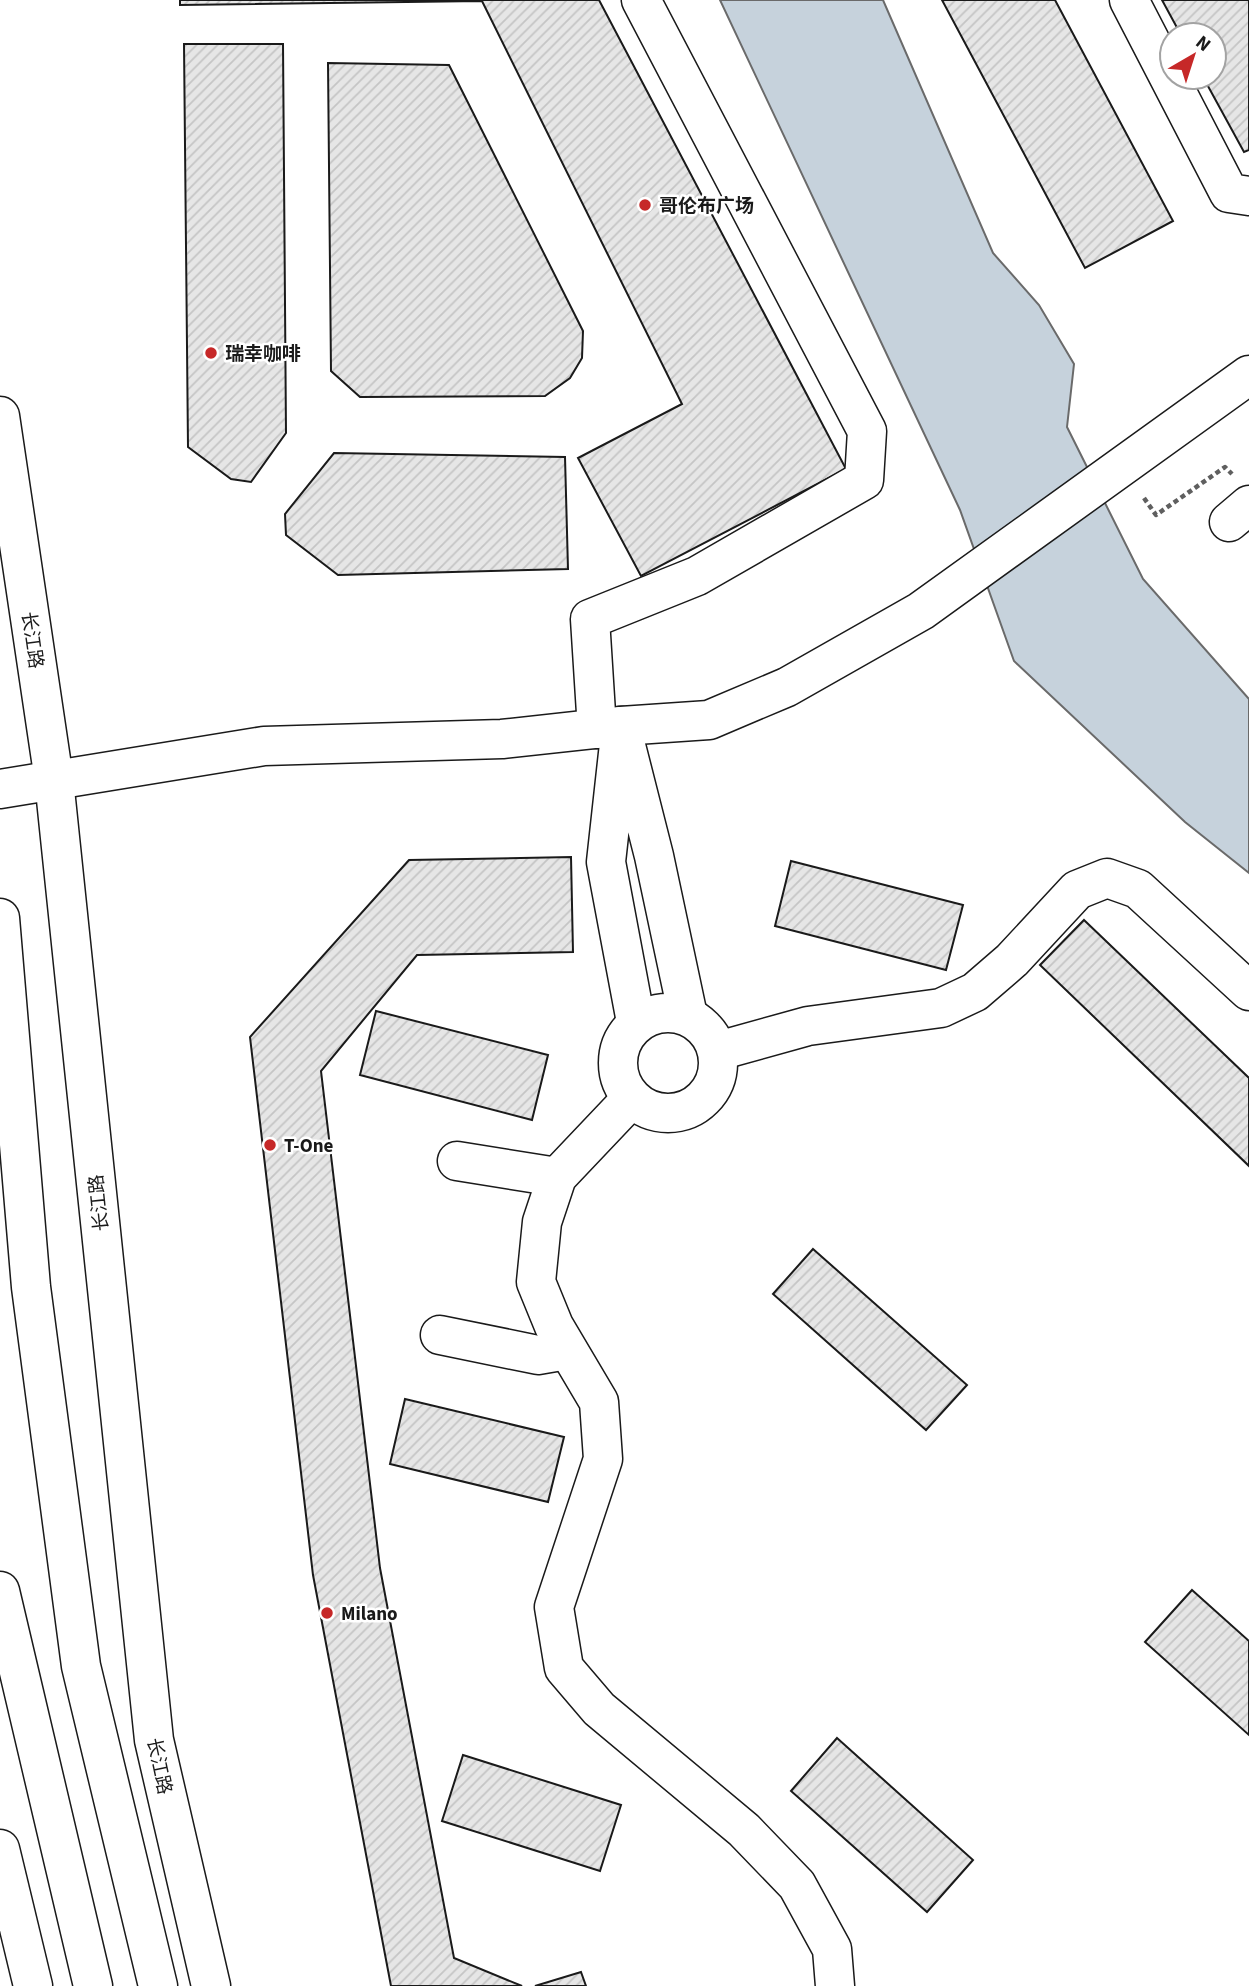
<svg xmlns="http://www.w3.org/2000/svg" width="1249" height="1986" viewBox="0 0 1249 1986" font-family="'Source Sans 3','Noto Sans SC',sans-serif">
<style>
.water{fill:#c6d2dc;stroke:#6a6a6a;stroke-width:2}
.building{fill:url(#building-hatch);stroke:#1a1a1a;stroke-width:2}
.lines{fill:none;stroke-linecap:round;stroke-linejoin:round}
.minor-casing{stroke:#1a1a1a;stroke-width:41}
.major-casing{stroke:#1a1a1a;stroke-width:41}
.path{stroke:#5f5f5f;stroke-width:4.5;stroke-dasharray:5 3.5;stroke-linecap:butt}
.minor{stroke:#fff;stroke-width:38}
.major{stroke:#fff;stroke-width:38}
.poi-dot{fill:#c62828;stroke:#fff;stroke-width:2.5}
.labels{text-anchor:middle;stroke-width:5;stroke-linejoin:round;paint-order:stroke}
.poi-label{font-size:19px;font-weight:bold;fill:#1a1a1a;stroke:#fff;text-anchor:start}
.street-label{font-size:19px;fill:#1a1a1a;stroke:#fff}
</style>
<defs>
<pattern id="building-hatch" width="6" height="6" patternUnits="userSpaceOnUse" patternTransform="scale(1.75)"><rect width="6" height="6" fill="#e6e6e6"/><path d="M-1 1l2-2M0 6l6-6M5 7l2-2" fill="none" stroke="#c5c5c5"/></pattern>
</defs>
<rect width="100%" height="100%" fill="#fff"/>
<path class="water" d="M720,0H883L993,253L1039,305L1074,364L1067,427L1143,579L1249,699V873L1185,822L1014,661L960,510Z"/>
<g class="building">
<path d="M180,0H599L846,469L641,576L578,458L682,404L482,1L180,5Z"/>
<path d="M942,0H1055L1173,221L1085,268Z"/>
<path d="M1162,0H1249V150L1244,152L1203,77H1214V35H1181Z"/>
<path d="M184,44H283L286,433L251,482L231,479L188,447Z"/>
<path d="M328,63L449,65L583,331L582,358L570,378L545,396L360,397L331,371Z"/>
<path d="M334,453L565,457L568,569L338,575L286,535L285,514Z"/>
<path d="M571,857L573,952L417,955L321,1071L380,1568L454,1958L522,1986H391L313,1575L250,1037L409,860Z"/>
<path d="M791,861L963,905L946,970L775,926Z"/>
<path d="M1084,920L1249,1078V1166L1040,965Z"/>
<path d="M376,1011L548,1055L532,1120L360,1075Z"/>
<path d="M813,1249L967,1385L926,1430L773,1294Z"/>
<path d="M405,1399L564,1437L548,1502L390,1464Z"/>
<path d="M1192,1590L1249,1641V1735L1145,1642Z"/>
<path d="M837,1738L973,1860L927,1912L791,1791Z"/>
<path d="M463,1755L621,1805L600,1871L442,1821Z"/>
<path d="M581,1972L586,1986H535Z"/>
</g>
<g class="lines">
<g class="minor-casing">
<g id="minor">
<path d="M1129,0L1229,193L1249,196"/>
<path d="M0,416L54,780L154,1740L211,1986"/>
<path d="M1229,522L1249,505"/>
<path d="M597,729L590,619L697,576L864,480L867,431L641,0"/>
<path d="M0,789L264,746L502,739L621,726L709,720L787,687L921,611L1249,375"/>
<circle cx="668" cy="1063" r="50"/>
<path d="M636,1022L606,862L621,726L654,856L688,1016"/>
<path d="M718,1051L808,1026L941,1008L975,992L1012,960L1077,890L1107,878L1138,889L1249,991"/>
<path d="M631,1099L557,1177L542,1222L536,1282L554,1326L599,1402L603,1459L554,1607L564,1668L599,1709L744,1830L797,1885L832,1949L835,1986"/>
<path d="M457,1161L557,1177"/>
<path d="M440,1335L538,1355L567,1350"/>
<path d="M0,1849L33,1986"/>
</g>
</g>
<g class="major-casing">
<g id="major">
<path d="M0,918L31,1287L81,1666L158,1986"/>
<path d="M0,1591L93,1986"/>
</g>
</g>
<path class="path" d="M1144,498L1156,515L1225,467L1232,474"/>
<use href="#minor" class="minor"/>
<use href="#major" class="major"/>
</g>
<g class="poi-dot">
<circle cx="645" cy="205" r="7"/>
<circle cx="211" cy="353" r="7"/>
<circle cx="270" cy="1145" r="7"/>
<circle cx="327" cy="1613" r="7"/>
</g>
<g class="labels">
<g class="poi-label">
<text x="659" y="212">哥伦布广场</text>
<text x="225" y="360">瑞幸咖啡</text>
<text x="284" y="1152">T-One</text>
<text x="341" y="1620">Milano</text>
</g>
<g class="street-label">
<text transform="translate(33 640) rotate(82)" y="7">长江路</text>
<text transform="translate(98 1203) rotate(-96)" y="7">长江路</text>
<text transform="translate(160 1766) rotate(78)" y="7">长江路</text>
</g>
</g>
<g transform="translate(1193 56) rotate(39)"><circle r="33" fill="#ffffff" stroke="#a3a3a3" stroke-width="2"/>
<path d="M0-5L12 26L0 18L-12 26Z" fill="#c62828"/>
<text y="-10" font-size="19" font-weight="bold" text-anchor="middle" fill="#1a1a1a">N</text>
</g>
</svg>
